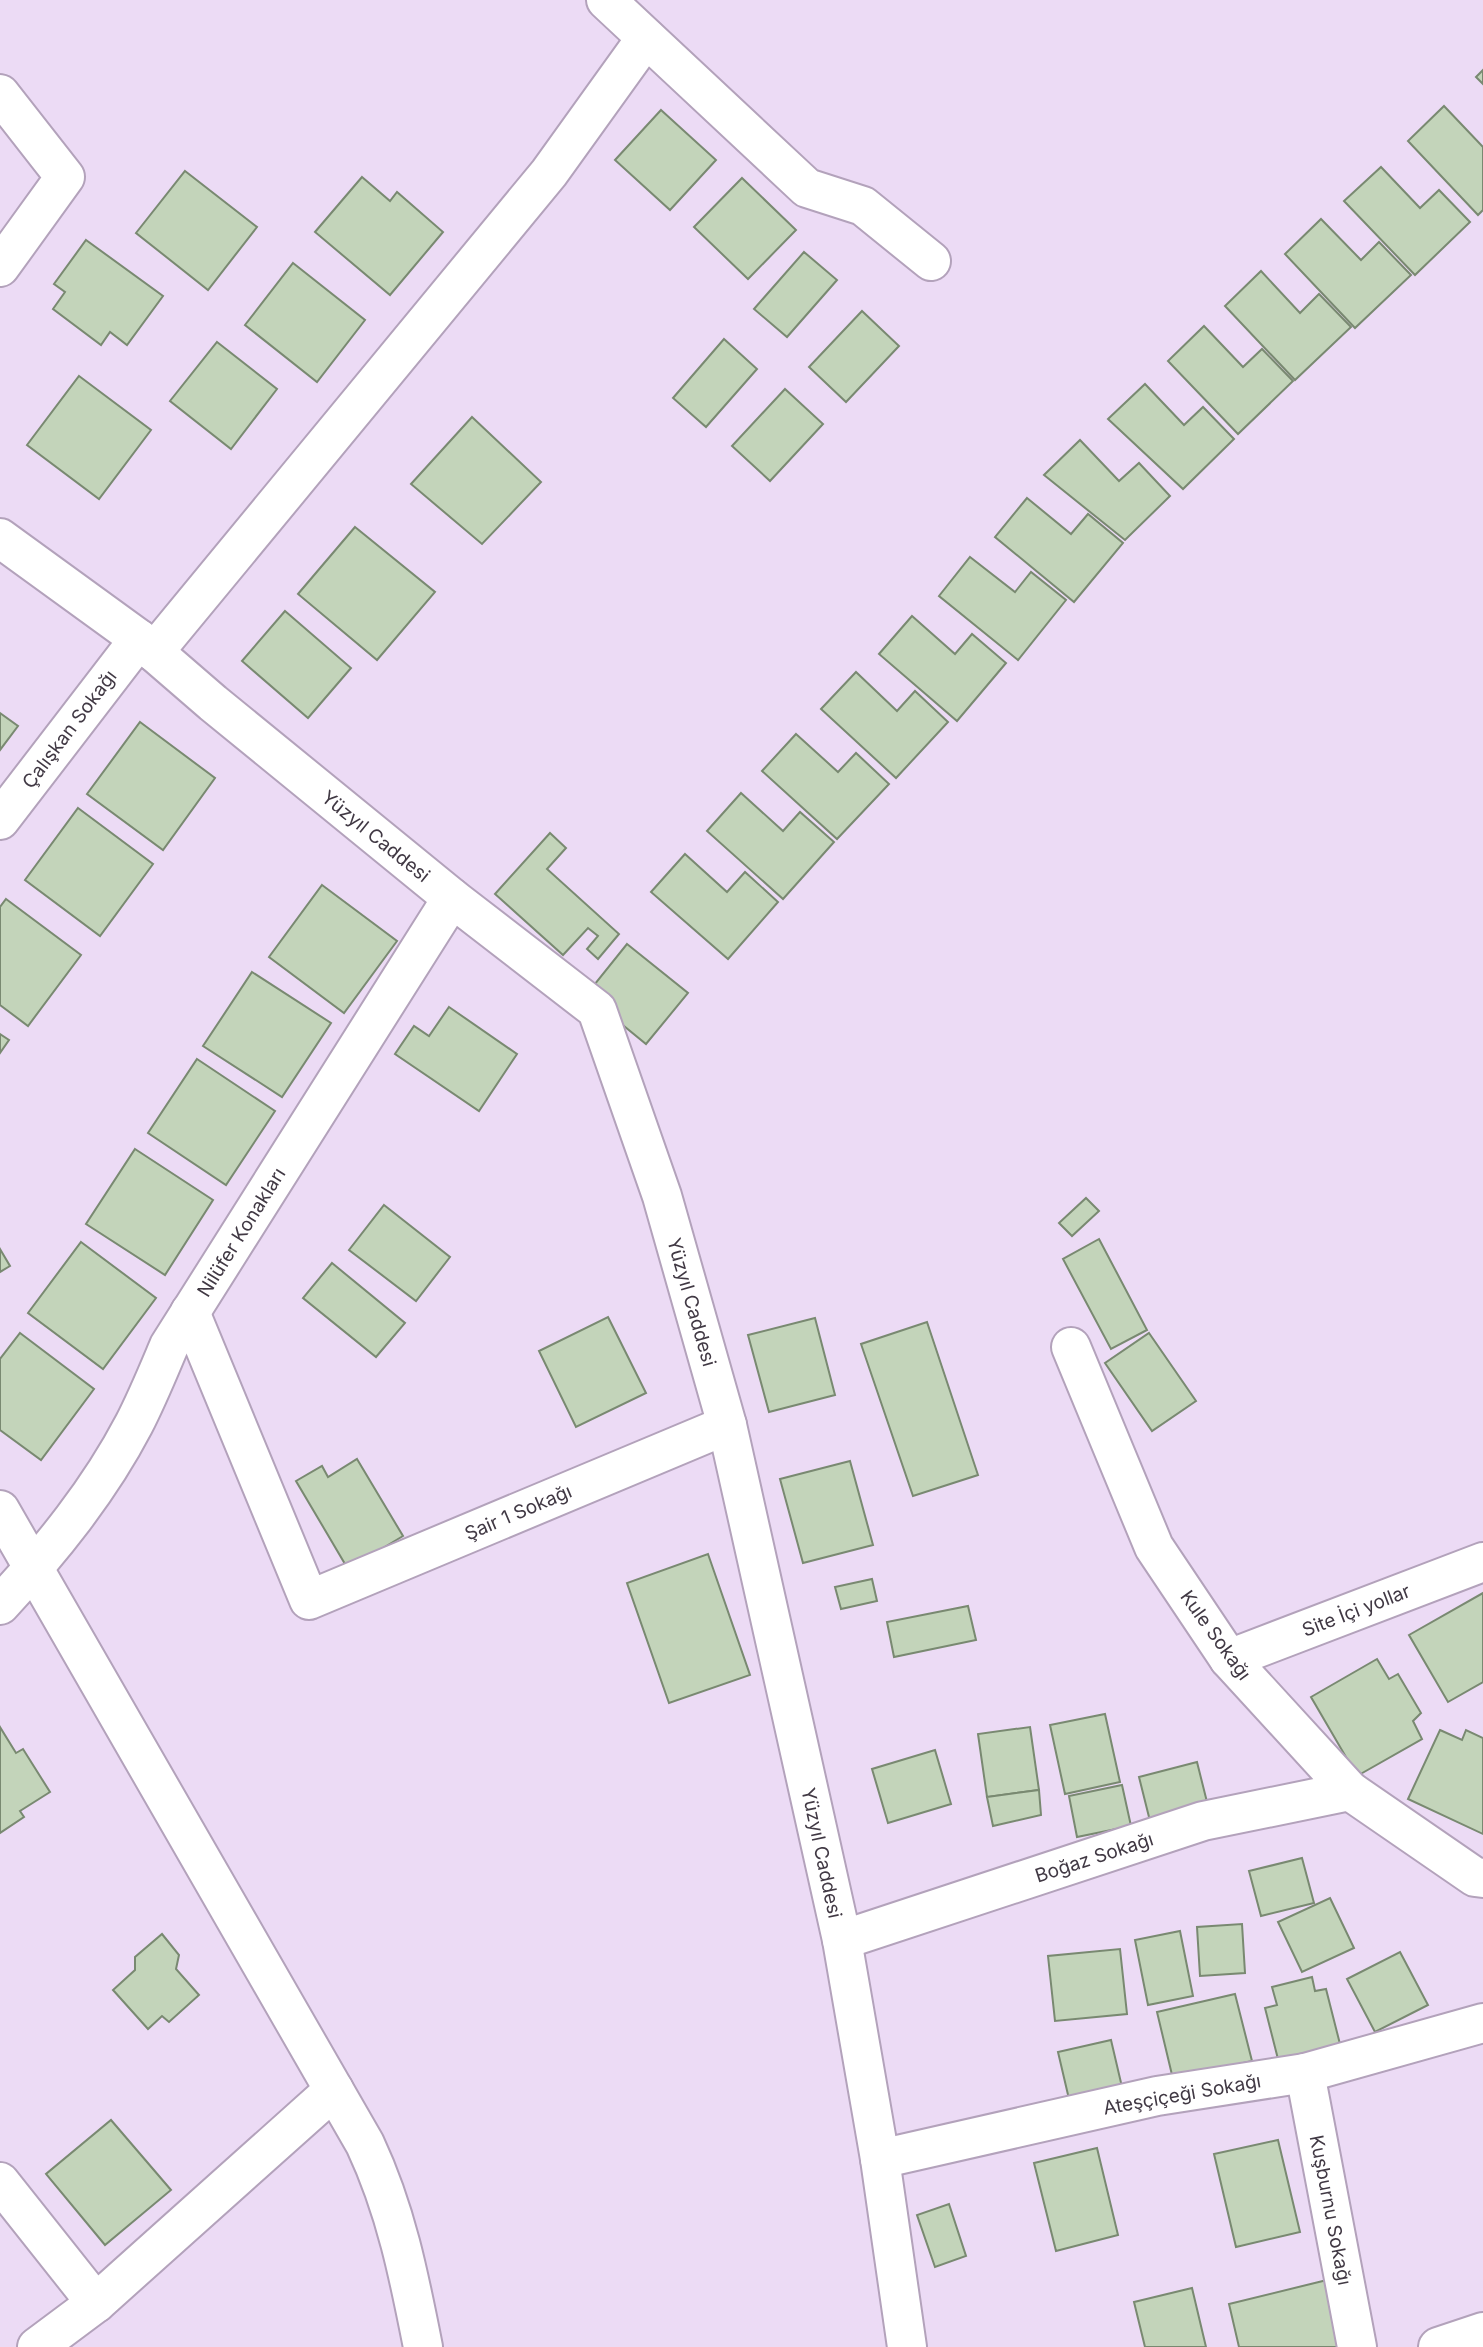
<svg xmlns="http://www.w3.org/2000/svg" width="1483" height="2347" viewBox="0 0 1483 2347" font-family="Inter,sans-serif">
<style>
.building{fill:#c3d4ba;stroke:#798971;stroke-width:2}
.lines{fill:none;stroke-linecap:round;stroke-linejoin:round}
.street-casing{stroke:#b3a2bb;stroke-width:42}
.street{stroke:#fff;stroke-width:38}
.labels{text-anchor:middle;stroke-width:7;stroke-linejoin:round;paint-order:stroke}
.street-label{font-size:19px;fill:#413944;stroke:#fff}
</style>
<rect width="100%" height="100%" fill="#ecdbf5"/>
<g class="building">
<path d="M1483,70V84L1476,77Z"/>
<path d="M1444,106L1483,147V210L1478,215L1408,141Z"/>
<path d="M661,110L716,160L670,210L615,160Z"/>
<path d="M1381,167L1420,208L1439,190L1470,222L1415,275L1344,201Z"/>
<path d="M185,171L257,227L208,290L136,233Z"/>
<path d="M362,177L390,201L397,192L443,232L390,295L315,232Z"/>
<path d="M742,178L796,230L748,279L694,227Z"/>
<path d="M1321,219L1361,260L1379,242L1411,275L1355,328L1285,254Z"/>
<path d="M86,240L163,296L127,345L110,332L101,345L53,309L65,292L54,284Z"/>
<path d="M804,252L837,280L787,337L754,309Z"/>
<path d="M293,263L365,320L317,382L245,325Z"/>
<path d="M1261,271L1300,313L1319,294L1351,327L1295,380L1225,306Z"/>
<path d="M862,311L899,346L846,402L809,367Z"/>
<path d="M1204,326L1243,367L1262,349L1293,381L1238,434L1168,361Z"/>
<path d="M724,339L757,369L706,427L673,398Z"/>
<path d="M217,342L277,389L231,449L170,401Z"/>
<path d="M79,376L151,430L99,499L27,445Z"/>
<path d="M1145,384L1184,425L1203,407L1234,439L1183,489L1108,419Z"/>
<path d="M785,389L823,424L770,481L732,446Z"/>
<path d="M472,417L541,482L482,544L411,484Z"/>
<path d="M1080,440L1119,481L1139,463L1170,496L1125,540L1044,475Z"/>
<path d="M1027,498L1071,534L1088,514L1123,543L1074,602L995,537Z"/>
<path d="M355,527L435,592L377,660L298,594Z"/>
<path d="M970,557L1015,592L1031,572L1066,600L1018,660L939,596Z"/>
<path d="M285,611L351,668L308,718L242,661Z"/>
<path d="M912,616L955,654L972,634L1006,663L957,721L879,654Z"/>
<path d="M856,672L897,711L915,691L948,722L896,778L821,709Z"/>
<path d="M0,713L18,726L0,750Z"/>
<path d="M140,722L215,778L163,850L87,794Z"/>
<path d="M796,734L838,772L856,753L889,784L837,839L762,771Z"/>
<path d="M741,793L783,831L800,812L834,842L783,899L707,831Z"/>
<path d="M78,808L153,864L100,936L25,880Z"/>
<path d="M550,833L566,848L547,869L619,934L598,959L587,949L598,936L588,928L563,955L495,894Z"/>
<path d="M685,854L727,892L745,872L778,902L728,959L651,892Z"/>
<path d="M322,885L397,941L344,1013L269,957Z"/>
<path d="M6,899L81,955L28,1026L0,1005V907Z"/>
<path d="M627,944L688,993L646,1044L586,995Z"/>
<path d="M252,972L331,1023L282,1097L203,1046Z"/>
<path d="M449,1007L517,1054L479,1111L395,1054L414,1026L429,1036Z"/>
<path d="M0,1034L9,1040L0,1053Z"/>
<path d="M197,1059L275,1111L226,1185L148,1133Z"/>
<path d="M135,1149L213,1200L165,1275L86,1224Z"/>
<path d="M1086,1198L1099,1211L1072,1236L1059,1223Z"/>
<path d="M384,1205L450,1257L416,1301L349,1250Z"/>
<path d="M1099,1239L1147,1330L1111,1349L1063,1259Z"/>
<path d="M81,1242L156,1298L103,1369L28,1313Z"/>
<path d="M0,1249L10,1266L0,1272Z"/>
<path d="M332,1263L405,1323L376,1357L303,1298Z"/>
<path d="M608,1317L646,1393L576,1427L539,1351Z"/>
<path d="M815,1318L835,1395L769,1412L748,1335Z"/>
<path d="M927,1322L978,1475L913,1496L861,1344Z"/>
<path d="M20,1333L94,1389L41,1460L0,1430V1359Z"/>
<path d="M1149,1333L1196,1401L1152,1431L1105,1363Z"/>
<path d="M357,1459L403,1536L348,1569L296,1481L322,1466L328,1477Z"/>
<path d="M850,1461L873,1545L803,1563L780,1479Z"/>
<path d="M708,1554L750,1675L669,1703L627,1583Z"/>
<path d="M872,1579L877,1601L841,1609L835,1587Z"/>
<path d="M1483,1593V1682L1448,1702L1409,1635Z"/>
<path d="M968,1606L976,1640L894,1657L887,1622Z"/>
<path d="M1377,1659L1389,1679L1398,1674L1421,1713L1413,1721L1422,1739L1357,1776L1311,1697Z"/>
<path d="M1105,1714L1120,1782L1065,1794L1050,1725Z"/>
<path d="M0,1727L16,1753L23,1749L50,1792L20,1811L24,1817L0,1833Z"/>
<path d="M1030,1727L1039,1790L987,1797L978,1734Z"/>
<path d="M1440,1730L1462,1740L1466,1730L1483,1738V1834L1408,1799Z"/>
<path d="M935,1750L951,1804L888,1823L872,1769Z"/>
<path d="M1197,1762L1208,1806L1150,1821L1139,1777Z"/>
<path d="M1122,1785L1131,1826L1077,1837L1069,1796Z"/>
<path d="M1039,1790L1041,1815L993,1826L987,1797Z"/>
<path d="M1302,1858L1314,1903L1261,1916L1249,1871Z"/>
<path d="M1330,1898L1354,1948L1302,1972L1278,1922Z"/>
<path d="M1242,1924L1245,1973L1200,1976L1197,1927Z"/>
<path d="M1180,1931L1193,1996L1148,2005L1135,1940Z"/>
<path d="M162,1934L179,1955L176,1969L199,1995L169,2022L162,2016L148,2029L113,1990L135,1970V1957Z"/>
<path d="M1120,1949L1127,2014L1055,2021L1048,1956Z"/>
<path d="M1400,1952L1428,2005L1375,2032L1347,1979Z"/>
<path d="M1312,1977L1315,1991L1326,1989L1341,2048L1279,2063L1265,2008L1277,2005L1272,1987Z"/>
<path d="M1235,1994L1252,2061L1173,2079L1157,2012Z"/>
<path d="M1111,2040L1122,2087L1069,2099L1058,2052Z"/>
<path d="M111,2120L171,2190L105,2245L46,2174Z"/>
<path d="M1278,2140L1300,2232L1236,2247L1214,2154Z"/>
<path d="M1097,2148L1118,2235L1056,2251L1034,2163Z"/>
<path d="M949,2204L966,2256L935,2267L917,2215Z"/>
<path d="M1327,2280L1344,2347H1239L1229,2304Z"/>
<path d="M1192,2288L1206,2347H1145L1134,2302Z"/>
</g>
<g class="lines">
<g class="street-casing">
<g id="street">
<path d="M606,0L807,188L863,206L931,261"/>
<path d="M0,94L65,177L0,267"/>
<path d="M0,538L139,639L213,703L452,898L597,1010L662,1196L727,1425L842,1940L880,2159L907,2347"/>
<path d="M154,652L549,173L646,38"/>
<path d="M0,820L139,639"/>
<path d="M190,1312L309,1600L727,1425"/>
<path d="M1071,1347L1154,1547L1229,1659L1350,1791L1475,1877L1483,1878"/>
<path d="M0,1510L365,2144C396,2210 409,2276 423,2347"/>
<path d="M0,1605C51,1550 99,1491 134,1424C147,1399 158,1372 169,1346L452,898"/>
<path d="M1229,1659L1483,1562"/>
<path d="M842,1940L1203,1821L1350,1791"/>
<path d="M1305,2073L1357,2347"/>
<path d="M880,2159L1157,2096L1305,2073L1483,2023"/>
<path d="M0,2182L96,2303L37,2347"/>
<path d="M96,2303L334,2090"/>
<path d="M1438,2347L1483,2332"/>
</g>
</g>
<use href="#street" class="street"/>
</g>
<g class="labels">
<g class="street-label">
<text transform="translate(69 729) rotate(-53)" y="7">Çalışkan Sokağı</text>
<text transform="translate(376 836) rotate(39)" y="7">Yüzyıl Caddesi</text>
<text transform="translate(241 1232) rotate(-58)" y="7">Nilüfer Konakları</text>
<text transform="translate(692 1302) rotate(74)" y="7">Yüzyıl Caddesi</text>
<text transform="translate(518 1512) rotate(-23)" y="7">Şair 1 Sokağı</text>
<text transform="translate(1356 1610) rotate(-21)" y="7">Site İçi yollar</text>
<text transform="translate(1216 1635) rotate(54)" y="7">Kule Sokağı</text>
<text transform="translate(822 1853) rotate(78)" y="7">Yüzyıl Caddesi</text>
<text transform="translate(1094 1857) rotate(-18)" y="7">Boğaz Sokağı</text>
<text transform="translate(1182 2094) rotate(-10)" y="7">Ateşçiçeği Sokağı</text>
<text transform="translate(1331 2210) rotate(79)" y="7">Kuşburnu Sokağı</text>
</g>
</g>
</svg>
